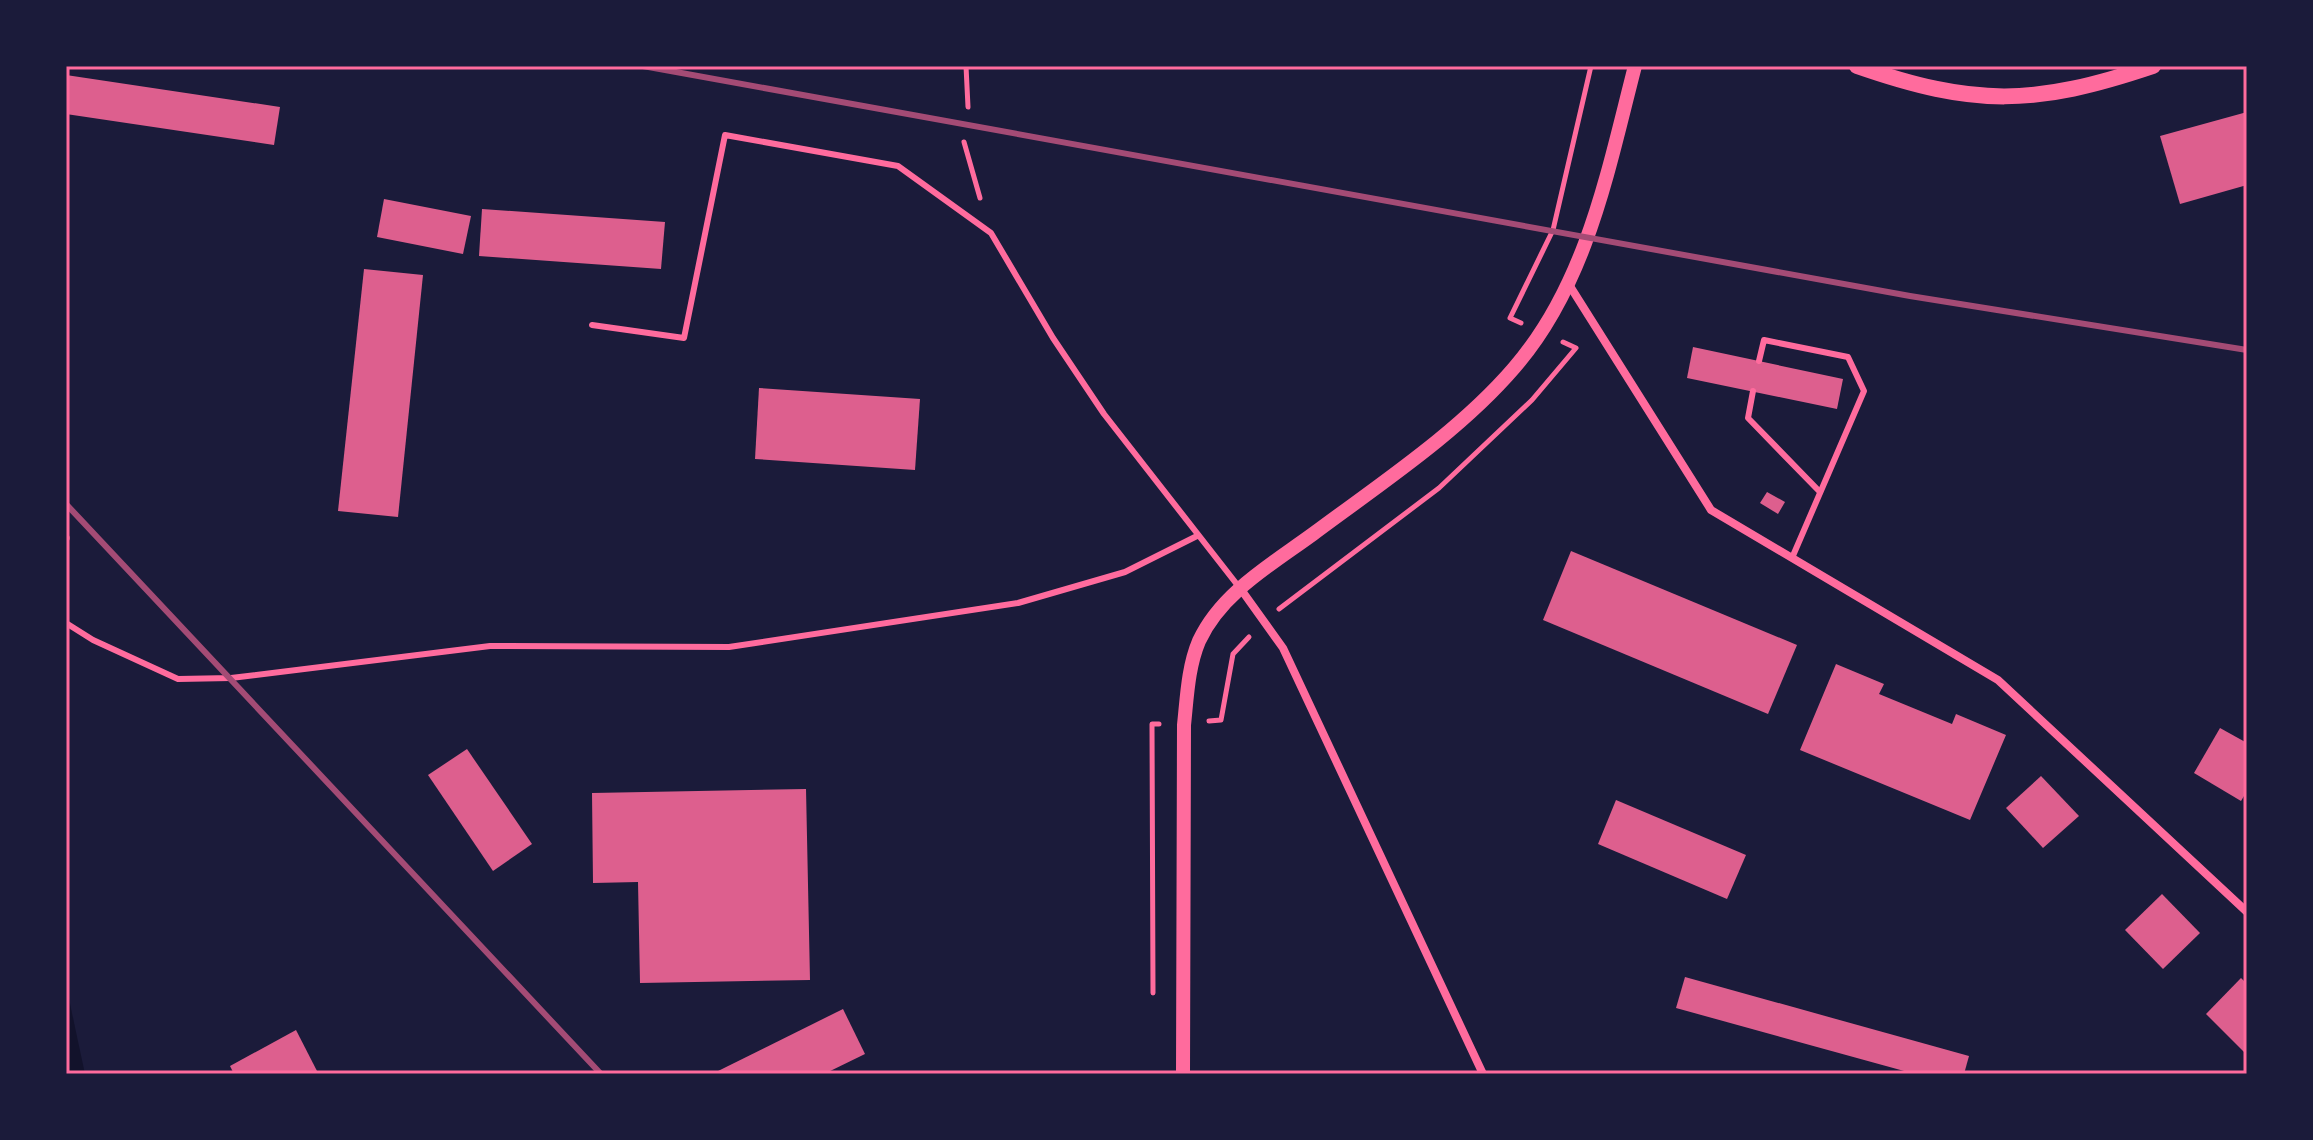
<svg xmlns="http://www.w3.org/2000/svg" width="2313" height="1140" viewBox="0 0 2313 1140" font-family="Overpass,sans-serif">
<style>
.water{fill:#12122b}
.building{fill:#dd5f8e}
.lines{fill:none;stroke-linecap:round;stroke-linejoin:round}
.path{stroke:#ff6b9d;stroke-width:5}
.service{stroke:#ff6b9d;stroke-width:6}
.minor{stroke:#ff6b9d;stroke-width:8}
.tertiary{stroke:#ff6b9d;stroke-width:14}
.secondary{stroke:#ff6b9d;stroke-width:16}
.rail{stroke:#a44b75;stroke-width:6}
.neatline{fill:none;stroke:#ff6b9d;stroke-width:3}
</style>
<rect width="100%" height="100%" fill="#1b1b3a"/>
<path class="water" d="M66,985L85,1074H66Z"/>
<g class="building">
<path d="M66,75L280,107L274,145L66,114Z"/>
<path d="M2247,112V185L2180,204L2160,136Z"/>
<path d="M384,199L471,216L463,254L377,237Z"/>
<path d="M482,209L665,222L661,269L479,256Z"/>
<path d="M364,269L423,275L398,517L338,511Z"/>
<path d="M1693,347L1843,379L1837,409L1687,378Z"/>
<path d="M759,388L920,399L915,470L755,459Z"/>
<path d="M1767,492L1785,502L1778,514L1760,503Z"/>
<path d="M1571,551L1797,645L1768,714L1543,620Z"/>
<path d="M1836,664L1884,684L1879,694L1952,724L1956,714L2006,735L1970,820L1800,750Z"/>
<path d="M2220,728L2247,743V791L2241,801L2194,773Z"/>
<path d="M467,749L532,844L493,871L428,775Z"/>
<path d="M2041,776L2079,816L2043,848L2006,808Z"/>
<path d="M806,789L810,980L640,983L638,882L593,883L592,793Z"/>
<path d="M1616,800L1746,855L1727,899L1598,844Z"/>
<path d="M2162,894L2200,933L2163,969L2125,930Z"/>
<path d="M1685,977L1969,1056L1964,1074H1915L1676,1008Z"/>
<path d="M2241,978L2247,984L2244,1052L2206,1014Z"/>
<path d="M843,1009L865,1054L824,1074H712Z"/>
<path d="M296,1030L317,1071L311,1074H234L230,1066Z"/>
</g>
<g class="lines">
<g class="path">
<path d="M966,66L968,107"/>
<path d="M964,142L980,198"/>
<path d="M1521,323L1510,318L1553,230L1591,66"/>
<path d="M1279,609L1439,488L1532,400L1576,348L1563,342"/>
<path d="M1209,721L1221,720L1233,654L1249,637"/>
<path d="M1153,993L1152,724H1159"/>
</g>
<g class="service">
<path d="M592,325L684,338L725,135L898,166L991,233L1053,338L1104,414L1239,587"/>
<path d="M1759,361L1764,340L1848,357L1864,391L1792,558"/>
<path d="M1753,391L1748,418L1820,492"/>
<path d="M66,623L93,640L178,679L231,678L490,646L729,647L1018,603L1125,572L1197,536"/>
</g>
<g class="minor">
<path d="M1568,283L1711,510L1998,680L2247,912"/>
<path d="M1240,588L1283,648L1483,1074"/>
</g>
<path class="tertiary" d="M1183,1074L1184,725C1187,697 1188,667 1199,641C1221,593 1272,564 1313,534C1380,484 1459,432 1514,368C1587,284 1608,170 1635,66"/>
<path class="secondary" d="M1857,66C1975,107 2034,106 2153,66"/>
<g class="rail">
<path d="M643,66L1910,296L2247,350"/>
<path d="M66,504L601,1074"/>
<path d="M66,538H67"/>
</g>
</g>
<rect width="2313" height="1140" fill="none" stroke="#1b1b3a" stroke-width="136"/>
<rect x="68" y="68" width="2177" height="1004" class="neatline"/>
</svg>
